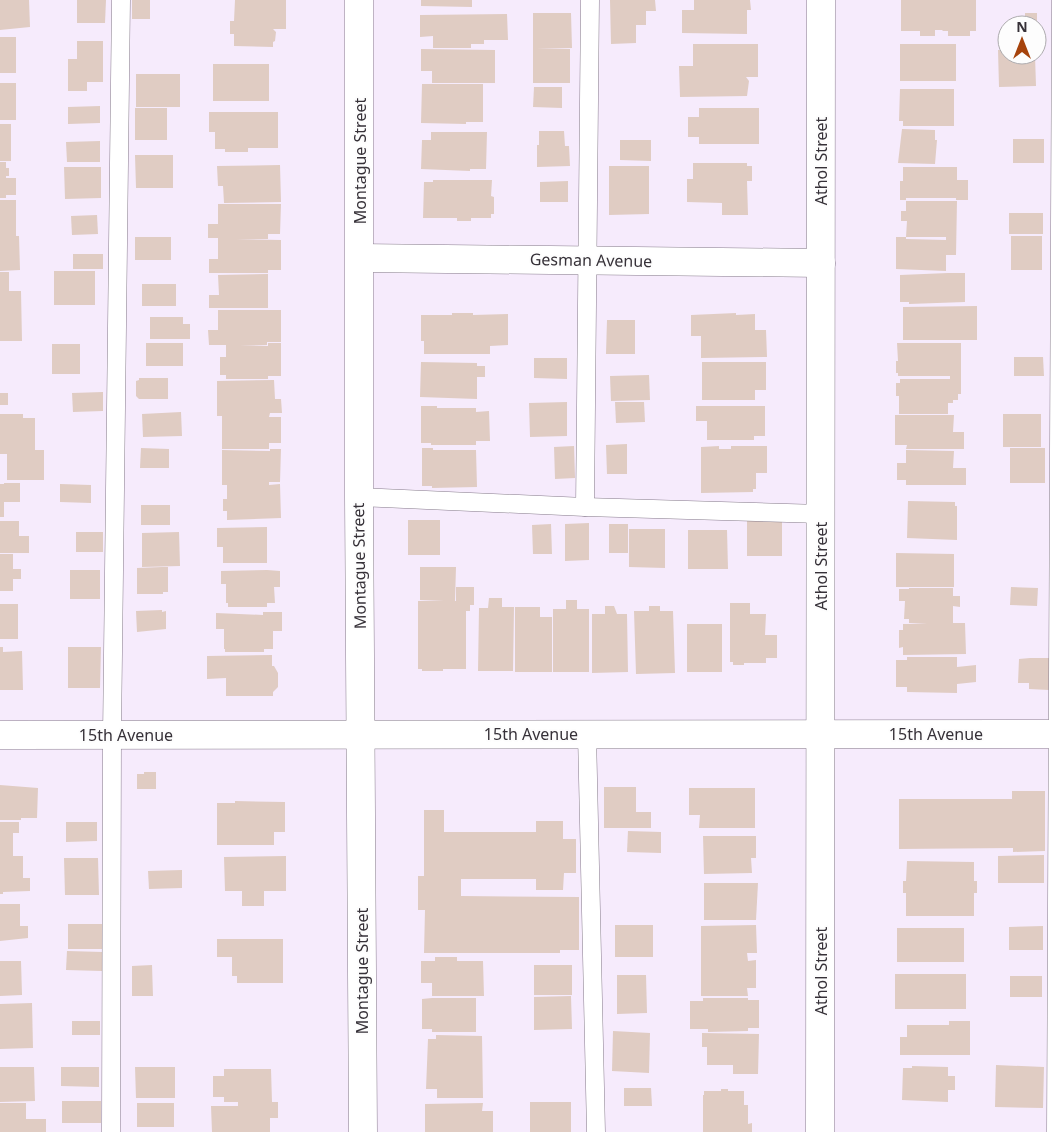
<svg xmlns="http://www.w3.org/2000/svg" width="1062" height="1132" viewBox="0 0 1062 1132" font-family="'Noto Sans',sans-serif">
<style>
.building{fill:#e0ccc3}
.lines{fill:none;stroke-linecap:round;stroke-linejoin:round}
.lane-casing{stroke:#877c8c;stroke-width:19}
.street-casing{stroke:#877c8c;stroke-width:29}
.lane{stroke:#fff;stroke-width:18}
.street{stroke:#fff;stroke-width:28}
.labels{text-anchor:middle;stroke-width:4;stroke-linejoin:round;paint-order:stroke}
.street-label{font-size:16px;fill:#363138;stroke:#fdfdfd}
</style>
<rect width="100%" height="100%" fill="#f6ebfc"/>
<g class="building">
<path d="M0,0H29L30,27L0,30Z"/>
<path d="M77,0H106L105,23H77Z"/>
<rect x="132" y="0" width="18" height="19"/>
<path d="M235,0H286V29H273L276,32L275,41L273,42V47L234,46V34H230V21H234Z"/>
<path d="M421,0H472V7L421,6Z"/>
<path d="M610,0H655L656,11H646V25H636V43L611,44Z"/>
<path d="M694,0H750L751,10H747V34L682,33V10H694Z"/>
<path d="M901,0H976V31H970V36H948V31H943L942,30H935V36H920V31H901Z"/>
<path d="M533,13H571L572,48L537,49H570V83H533Z"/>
<path d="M1025,13H1037V25H1010V20H1025Z"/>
<path d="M507,14L508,40H484V44H471V48H433V36L420,37V15Z"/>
<rect x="0" y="37" width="16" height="36"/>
<path d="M77,41H103V82H87V91H68V59H77Z"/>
<path d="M693,44H758V77H746L749,81L747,96L680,97L679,66H693Z"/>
<rect x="900" y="44" width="56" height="37"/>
<path d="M421,49L495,50V83H432V71H421Z"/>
<path d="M998,50H1007V55H1035L1036,86L999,87Z"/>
<rect x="213" y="64" width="56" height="37"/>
<rect x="136" y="74" width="44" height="33"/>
<rect x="0" y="83" width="16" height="37"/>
<path d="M422,84H483V122H466V124L421,123Z"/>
<path d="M534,87H562V108L533,107Z"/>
<path d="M900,89H954V126H903V121H899Z"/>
<path d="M100,106V123L68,124V107Z"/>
<rect x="135" y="108" width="32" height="32"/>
<path d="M699,108H759V144H699V137H688V117H699Z"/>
<path d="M209,112H278V148H248V152H225V149H215V132H209Z"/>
<rect x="0" y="124" width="11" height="37"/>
<path d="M902,129L935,130V140H937L935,164L898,163Z"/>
<path d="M539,131H564L565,146H569L570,166L537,167V145H539Z"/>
<path d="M431,132H487L486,169H470V171L421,169L422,140H431Z"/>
<rect x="1013" y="139" width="31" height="24"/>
<path d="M620,140H651V161L620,160Z"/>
<path d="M100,141V162H67L66,142Z"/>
<path d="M135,155H173V188H136Z"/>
<path d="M0,162H6V168H9V176H6V178H16V195H6V198H0Z"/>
<path d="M693,163H747V166H752V181H747L748,215H722V203L687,202V179H693Z"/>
<path d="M280,165L281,202L224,203L223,186H218L217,166Z"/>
<path d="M609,166H649V214L609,215Z"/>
<path d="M64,167H101V198L65,199Z"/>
<path d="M903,167H957V180H968V200H956V198H906V200H900V181H903Z"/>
<path d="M433,180H492L491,196L494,197V214H491V218H471V221H457V218H423L424,182H433Z"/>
<path d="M568,181V202H540V182Z"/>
<path d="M0,200H16V236H19L20,270L0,271Z"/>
<path d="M906,201H957L956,255H946V271L896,269V237H906V239L946,240V237H906L907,221H901V211H906Z"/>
<path d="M218,204H281L280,234H268V239H236L281,240V270H268V273H209V259H218V238H208V224H218Z"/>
<rect x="1009" y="213" width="34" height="21"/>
<path d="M97,215L98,234L72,235L71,216Z"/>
<rect x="1011" y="236" width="31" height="34"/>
<rect x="135" y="237" width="36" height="23"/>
<rect x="73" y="254" width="30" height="15"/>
<rect x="54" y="271" width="41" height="34"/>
<path d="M0,272H9V291H21L22,341H0Z"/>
<path d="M948,273H965V302L909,304V302H900V275Z"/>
<path d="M268,274V308H209V295H219L218,275Z"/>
<rect x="142" y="284" width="34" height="22"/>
<path d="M977,306V340H903V307Z"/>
<path d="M218,310H281V342H267V345H240L268,346V343H281V376H268V379H226V375H220V357H226V345H209L208,330H218Z"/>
<path d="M452,313H473V315L508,314V345L490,346V354H424V341H421V315H452Z"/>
<path d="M736,313V315L755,314V330H766L767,357L701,358V336H691V315Z"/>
<path d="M150,317H183V324H190V339H150Z"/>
<path d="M607,320H635V354H606Z"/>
<rect x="146" y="343" width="37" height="23"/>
<path d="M897,343H961V394H958V400H953V403H948V414H899V396H896V383H900V379H950V376H898V373H896V361H898Z"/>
<rect x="52" y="344" width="28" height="30"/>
<path d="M1014,357H1043L1044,376H1014Z"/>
<path d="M534,358H567V379L534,378Z"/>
<path d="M421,362L477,363V366H485V377H477V399L420,397Z"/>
<path d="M702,362H766V390H755V400H702Z"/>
<path d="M649,375L650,400L611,401L610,376Z"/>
<path d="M139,378H168V399H139L136,396V381L139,380Z"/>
<path d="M274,380L275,399H281L282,413H270L269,417H281V443H269V449H222V416H217V381Z"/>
<path d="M103,392V411L73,412L72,393Z"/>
<rect x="0" y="393" width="8" height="12"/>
<path d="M567,402V436L530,437L529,403Z"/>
<path d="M615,402H644L645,422L616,423Z"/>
<path d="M421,406H437V408H476V412L489,411L490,441H476V445H431V443H421Z"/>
<path d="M696,406H765V436H754V440H707V421H696Z"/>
<path d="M181,412L182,436L143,437L142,414Z"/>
<path d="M0,414H23V418H35V450H44V480H7V454H0Z"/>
<rect x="1003" y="414" width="38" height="33"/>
<path d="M895,415H954L953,432H964V449H906L907,445H895Z"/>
<path d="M627,444V474H607L606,445Z"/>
<path d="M574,446L575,478L555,479L554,447Z"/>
<path d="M719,446V449H731V446H767V473H756V489H753V492L701,493V447Z"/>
<path d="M141,448L169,449V468H140Z"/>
<path d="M422,448H433V450H476L477,487L432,488V486H422Z"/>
<rect x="1010" y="448" width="35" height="35"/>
<path d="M270,449H281L280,482H269V485L280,484L281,518L227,520V511H223V499H227V485H222V450L270,451Z"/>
<path d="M906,450L954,451L953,468H966V485H906V480H897V463H906Z"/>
<path d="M4,483H20V502H4V517H0V484H4Z"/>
<path d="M60,484L91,485V503L60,502Z"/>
<path d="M908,501L955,502V506H957V540L907,538Z"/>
<rect x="141" y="505" width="29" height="20"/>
<rect x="747" y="518" width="35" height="38"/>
<rect x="408" y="520" width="32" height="35"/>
<path d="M0,521H19V536H29V553H0Z"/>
<path d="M589,523V560L565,561V524Z"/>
<path d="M551,524L552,554H533L532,525Z"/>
<rect x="609" y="524" width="19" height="29"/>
<path d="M267,527V563H223V547H217V528Z"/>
<path d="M629,529H665V568L629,567Z"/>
<path d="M688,530H727L728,569H688Z"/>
<rect x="76" y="532" width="27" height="20"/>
<path d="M179,532L180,566L142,567V533Z"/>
<path d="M896,553L954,554V587H896Z"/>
<path d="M0,554H13V569H21V579H13V591H0Z"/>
<path d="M162,567H168V592H163V594H137V568Z"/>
<path d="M420,567H456L455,601H456V587H474V605H470V611H466V669H443V671H422V669H418V601H444L420,600Z"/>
<rect x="70" y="570" width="30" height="29"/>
<path d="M267,570L280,571V587H274L275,603H267V607H228V603H226V584H221V571Z"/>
<path d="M1011,587L1038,588L1037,606L1010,605Z"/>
<path d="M909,588H953V596H960V607L953,606V623H965L966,654L903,655V647L899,648V630H903V624H927L909,623V619H904L905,601H899V589H909Z"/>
<path d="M489,598H502V607H514L513,671H478L479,608H488Z"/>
<path d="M566,600H577V609H589V672H553V609H566Z"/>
<path d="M730,603H750V614H766L765,635H777V658H766V663H744V665H733V662H730Z"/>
<rect x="0" y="604" width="18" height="35"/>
<path d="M605,606H614L617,614H627L628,672L592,673V614H605Z"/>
<path d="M649,606H660V611H673L675,673L636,674L634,611H649Z"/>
<path d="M515,607H540V617H552V672H515Z"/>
<path d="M162,610V612L166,611V629L137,632L136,611Z"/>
<path d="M263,612H282V631H273V649H264V652H225V649H224V629H216V613L263,615Z"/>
<rect x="687" y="624" width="35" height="48"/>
<path d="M0,647H3V652L22,651L23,690H0Z"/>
<path d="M68,647H101L100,688H68Z"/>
<path d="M272,655V666H274L278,673V687L273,692V696H226V678L207,679V656Z"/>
<path d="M907,657H957V667L976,665V682L957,684V693L907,692V687H896V660H907Z"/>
<path d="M1030,658H1049V690L1029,689V683H1018L1019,659Z"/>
<path d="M144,772H156V789H137V774H144Z"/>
<path d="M0,785L38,788L37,818H21V820H0Z"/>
<path d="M604,787H636V812H651V828H604Z"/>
<path d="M689,788H755V828H699L700,815H689Z"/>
<path d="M1012,791H1045V851L1013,852V848L899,849V799H1012Z"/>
<path d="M235,801L285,802V832H274V845H217V803H235Z"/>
<path d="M424,810H444V832H536V821H563V839H576V873H564L563,890H536V879H461V896L579,897V950H560V953H424L425,910H418V876H424Z"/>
<path d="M0,822H19V833H13V856H23V878H30V891L3,892V894H0Z"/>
<path d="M66,822H97V841L66,842Z"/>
<path d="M628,831L661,832V853L627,852Z"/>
<path d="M703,836H756V858H751L752,873L704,874Z"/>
<path d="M1044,855V883H998V856Z"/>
<path d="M286,856V891H264V906H242V891H225L224,857Z"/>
<path d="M64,858H98L99,895H65Z"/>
<path d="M907,861L974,862V881H977V893H974V916H906V893H903V881H906Z"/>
<path d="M182,870V888L149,889L148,871Z"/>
<path d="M704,883H758L756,920H704Z"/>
<path d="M0,904H20V926H28V938L0,941Z"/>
<rect x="68" y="924" width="35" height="25"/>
<rect x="615" y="925" width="38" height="32"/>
<path d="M756,925L757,953H747L748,961L756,960V988H747L748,996H701V926Z"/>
<path d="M1043,926V950H1009V927Z"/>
<rect x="897" y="928" width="67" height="34"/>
<path d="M217,939H283V983H237V976H232V957H217Z"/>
<path d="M67,951L103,952L102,971L66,970Z"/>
<path d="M435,957H457V961H483L484,996H432V983H421V961H435Z"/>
<path d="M0,961H21L22,995L0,996Z"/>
<path d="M152,965L153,996H132V966Z"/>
<rect x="534" y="965" width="38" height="30"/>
<rect x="895" y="974" width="71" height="35"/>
<path d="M617,975H646L647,1013L617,1014Z"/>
<rect x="1010" y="976" width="32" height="21"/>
<path d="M571,996L572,1029L534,1030V997Z"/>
<path d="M432,998H476V1032H432V1029H422V999Z"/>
<path d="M703,998H748V1000H759V1028H748V1031L708,1032V1029H690V1001H703Z"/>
<path d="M32,1003L33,1048L0,1049V1004Z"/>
<rect x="72" y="1021" width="28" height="14"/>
<path d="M949,1021H970V1055H900V1037H907V1025H949Z"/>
<path d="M613,1031L650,1033L649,1073L612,1071Z"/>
<path d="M702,1033L759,1034L758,1074H733V1065H707V1047H702Z"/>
<path d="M436,1035L482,1036L483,1098H437V1089H426L428,1039H436Z"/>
<path d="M996,1065L1044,1067L1043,1108L995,1107Z"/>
<path d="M912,1066L948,1067V1076H955V1090H948V1102L902,1100L903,1068H912Z"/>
<path d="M0,1067H34L35,1101L0,1102Z"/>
<path d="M61,1067H99V1087L61,1086Z"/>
<path d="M135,1067H175V1098H136Z"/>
<path d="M224,1069H271L272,1102H278V1118H270V1132H212L211,1106H238V1102H224V1097H213V1076H224Z"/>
<path d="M624,1088H651L652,1106H624Z"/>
<path d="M721,1089H728V1091H744V1105H748V1124L752,1123V1132H703V1095H704V1091H721Z"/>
<rect x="62" y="1101" width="39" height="22"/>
<rect x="530" y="1102" width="41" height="30"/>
<path d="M0,1103H26V1119H46V1132H0Z"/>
<rect x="137" y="1103" width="37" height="24"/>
<path d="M483,1103L482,1111H493V1132H425V1104Z"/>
</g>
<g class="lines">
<g class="lane-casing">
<g id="lane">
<path d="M359,497L585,507L821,514"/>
<path d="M585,507L590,0"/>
<path d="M587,734L596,1132"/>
<path d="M111,1132L112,735L121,0"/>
<path d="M1056,1132L1061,0"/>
</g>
</g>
<g class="street-casing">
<g id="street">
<path d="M359,0V497L363,1132"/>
<path d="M360,258L821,263"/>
<path d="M0,735L1062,734"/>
<path d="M820,1132L821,0"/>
</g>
</g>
<use href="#lane" class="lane"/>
<use href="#street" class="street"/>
</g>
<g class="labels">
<g class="street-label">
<text transform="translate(360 161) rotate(-90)" y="6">Montague Street</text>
<text transform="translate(821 161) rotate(-90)" y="6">Athol Street</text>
<text transform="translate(591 260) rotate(1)" y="6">Gesman Avenue</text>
<text transform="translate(359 566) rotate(-91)" y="6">Montague Street</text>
<text transform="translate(821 566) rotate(-90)" y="6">Athol Street</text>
<text x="531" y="740">15th Avenue</text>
<text x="936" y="740">15th Avenue</text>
<text x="126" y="741">15th Avenue</text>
<text transform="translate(362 971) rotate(-90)" y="6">Montague Street</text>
<text transform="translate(821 971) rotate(-90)" y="6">Athol Street</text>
</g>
</g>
<g transform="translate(1022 40)"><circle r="24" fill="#fdfdfd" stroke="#adabae"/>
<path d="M0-4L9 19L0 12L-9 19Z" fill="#a6430c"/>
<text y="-8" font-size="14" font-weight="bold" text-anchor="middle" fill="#363138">N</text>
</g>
</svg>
